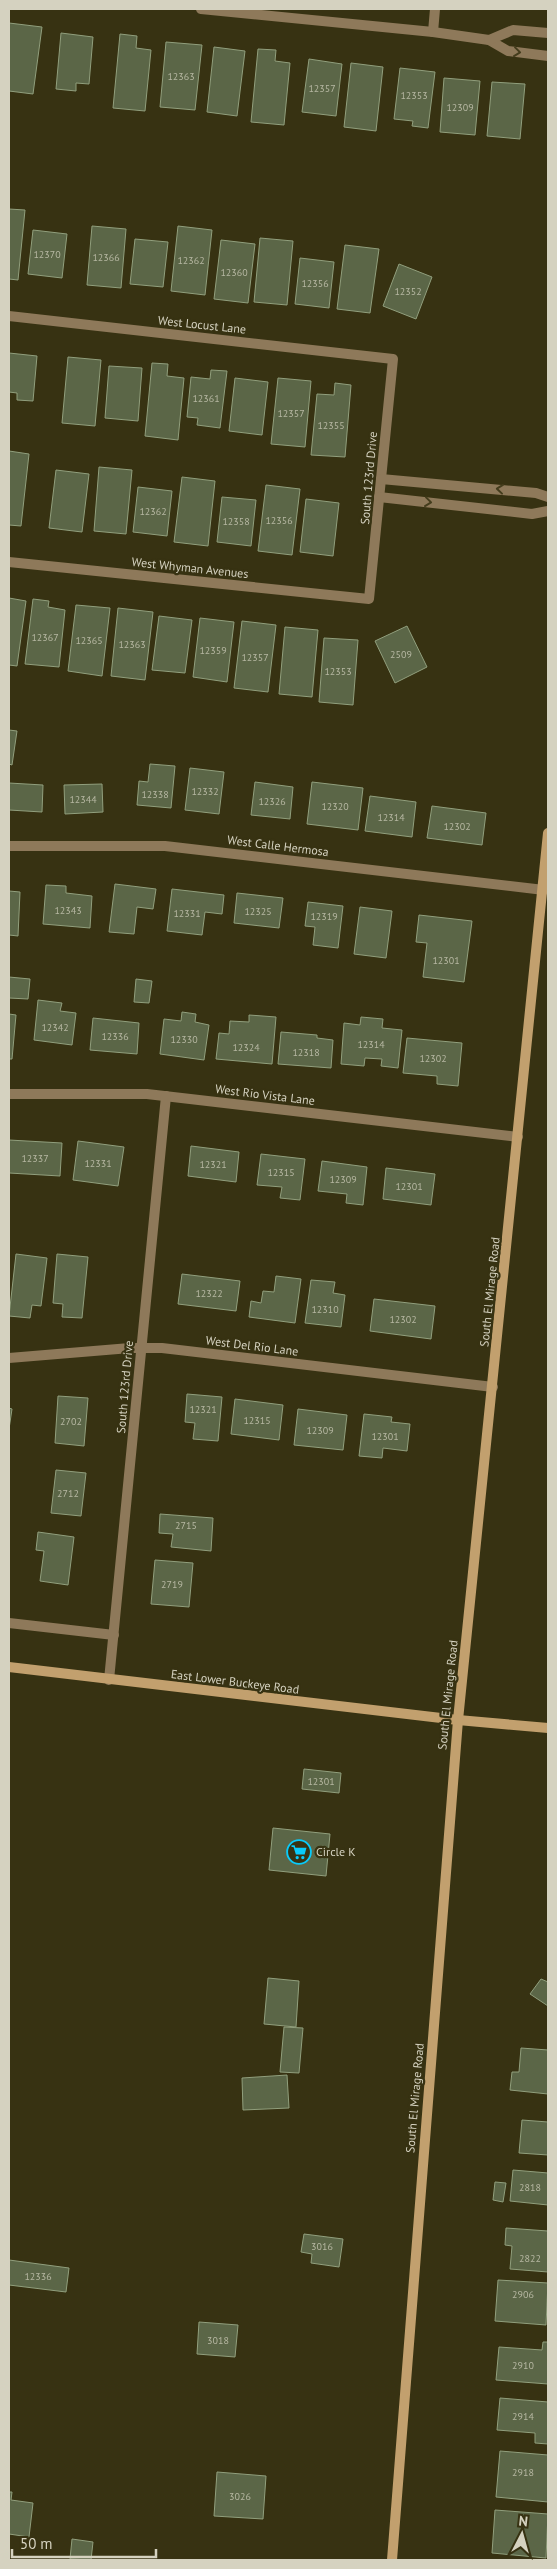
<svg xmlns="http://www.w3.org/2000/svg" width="557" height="2569" viewBox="0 0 557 2569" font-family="'PT Sans',sans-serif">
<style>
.building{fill:#5b6647;stroke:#919f7d}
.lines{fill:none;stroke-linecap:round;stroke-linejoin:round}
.street{stroke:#8e795a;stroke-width:10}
.secondary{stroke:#c2a06e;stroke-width:10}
.oneway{stroke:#443d1d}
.labels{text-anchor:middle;stroke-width:4.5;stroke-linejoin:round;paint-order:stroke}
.number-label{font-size:10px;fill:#b6b7a2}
.street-label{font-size:12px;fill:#d5d2c0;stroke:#373212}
.poi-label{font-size:12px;fill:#d5d2c0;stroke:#373212;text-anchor:start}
</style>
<rect width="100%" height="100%" fill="#373212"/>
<g class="building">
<path d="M9,23L42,27L33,94L9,91Z"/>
<path d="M61,33L93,37L89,84L76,83V91L56,89Z"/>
<path d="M120,34L137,36L136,48L151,50L145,111L113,108Z"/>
<path d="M166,42L202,45L195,110L160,107Z"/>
<path d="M214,47L245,51L237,116L207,112Z"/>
<path d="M258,49L276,50L275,61L290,63L284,125L251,122Z"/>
<path d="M309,59L342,64L336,116L302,112Z"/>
<path d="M351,63L383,67L376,131L344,127Z"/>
<path d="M400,68L435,72L428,128L412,126L413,121L394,119Z"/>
<path d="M444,78L480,81L475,135L440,132Z"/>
<path d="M492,82L525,84L520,139L487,136Z"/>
<path d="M9,209L25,210L18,280L9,279Z"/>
<path d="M92,226L126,229L121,288L87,285Z"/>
<path d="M178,226L212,230L205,295L171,291Z"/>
<path d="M33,230L67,234L62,278L28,274Z"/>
<path d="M260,238L293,241L287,305L254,302Z"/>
<path d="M135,239L168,242L163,287L130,284Z"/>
<path d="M221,240L255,244L248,303L214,299Z"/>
<path d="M345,245L379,249L370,313L337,309Z"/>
<path d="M300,258L334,262L329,308L295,304Z"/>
<path d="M399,264L432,277L416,319L383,306Z"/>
<path d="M9,353L37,356L33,401L17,400V393L9,392Z"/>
<path d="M68,357L101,360L95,426L62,423Z"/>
<path d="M152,363L168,364L167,376L184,378L178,440L145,436Z"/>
<path d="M109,366L142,368L138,421L105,418Z"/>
<path d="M211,370L227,371L220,428L197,425L198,418L187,417L191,377L210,379Z"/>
<path d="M235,378L268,382L262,435L229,431Z"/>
<path d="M278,378L311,381L305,447L271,444Z"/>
<path d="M335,383L351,385L345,457L311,455L317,394L334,395Z"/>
<path d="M9,451L29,454L21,526L9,525Z"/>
<path d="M99,467L132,470L126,534L94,531Z"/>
<path d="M56,470L89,474L82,532L49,528Z"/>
<path d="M182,477L215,481L208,546L174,542Z"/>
<path d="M266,485L300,489L292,555L258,551Z"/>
<path d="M138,487L172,491L167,536L133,532Z"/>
<path d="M222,497L256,500L251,546L217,542Z"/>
<path d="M306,499L339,503L333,556L300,552Z"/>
<path d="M9,598L26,601L17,666L9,665Z"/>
<path d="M33,599L49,601L48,607L65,610L59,667L25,664Z"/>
<path d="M76,605L110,608L102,676L68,671Z"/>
<path d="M118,608L153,612L145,680L111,676Z"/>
<path d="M159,616L192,620L185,673L152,670Z"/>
<path d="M200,618L234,622L227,682L193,677Z"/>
<path d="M242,621L276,625L268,692L234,688Z"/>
<path d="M407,626L427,667L395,683L375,641Z"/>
<path d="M285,627L318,630L312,697L279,694Z"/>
<path d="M324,638L358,640L353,705L319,702Z"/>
<path d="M9,730L17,731L12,765L9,764Z"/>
<path d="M150,764L175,766L171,808L137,805L139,781L148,782Z"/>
<path d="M190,768L224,772L219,814L185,810Z"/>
<path d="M255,782L293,787L290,819L251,815Z"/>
<path d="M312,782L363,788L358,830L307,824Z"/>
<path d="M9,783L43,785L42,812L9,810Z"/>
<path d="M102,784L103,812L65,814L64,785Z"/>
<path d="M370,796L416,802L412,837L365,831Z"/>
<path d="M432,806L486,813L482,845L427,838Z"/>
<path d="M115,884L156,889L153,909L137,907L134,934L109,932Z"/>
<path d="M46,885L66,886V893L92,896L90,928L43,924Z"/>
<path d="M172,889L224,895L222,914L205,912L202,935L167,931Z"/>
<path d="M9,891L20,892L18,936L9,935Z"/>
<path d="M237,893L283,898L279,928L234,923Z"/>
<path d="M308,902L343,906L338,948L313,945L315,927L305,926Z"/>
<path d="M360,907L392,911L386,958L354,954Z"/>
<path d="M419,915L472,921L464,982L423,977L427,943L416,942Z"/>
<path d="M9,977L30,979L28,999L9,998Z"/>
<path d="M136,979L152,981L149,1003L134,1002Z"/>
<path d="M38,1000L62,1003L60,1011L76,1013L72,1045L34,1040Z"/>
<path d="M182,1012L196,1014L195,1022L209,1025L204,1060L160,1054L164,1019L181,1021Z"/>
<path d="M9,1014L16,1015L12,1059H9Z"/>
<path d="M249,1015L276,1017L272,1064L216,1059L219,1033L229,1034L230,1021L249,1022Z"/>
<path d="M361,1017L383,1019L382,1028L402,1030L398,1068L381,1066L382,1059L365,1058L364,1066L341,1064L344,1023L360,1025Z"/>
<path d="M93,1018L139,1023L137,1054L90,1050Z"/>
<path d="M281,1032L317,1035V1038L333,1040L331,1068L278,1064Z"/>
<path d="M407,1038L462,1043L458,1086L437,1084V1076L403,1073Z"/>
<path d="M9,1140L62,1143L60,1176L9,1173Z"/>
<path d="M78,1141L124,1147L118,1186L73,1180Z"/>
<path d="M191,1146L239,1152L236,1182L188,1176Z"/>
<path d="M261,1154L305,1159L300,1200L280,1198L282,1187L257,1185Z"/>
<path d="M322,1161L367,1167L363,1205L346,1203L347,1194L318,1191Z"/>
<path d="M386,1168L435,1174L431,1205L383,1199Z"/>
<path d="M16,1254L47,1258L41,1306L32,1305L30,1318L9,1316Z"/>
<path d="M57,1254L88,1257L82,1318L62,1317L63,1304L53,1303Z"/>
<path d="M182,1274L240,1281L236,1311L178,1304Z"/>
<path d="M276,1276L301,1279L295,1323L249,1317L251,1301L261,1303L263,1291L274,1292Z"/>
<path d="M311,1280L335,1282L333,1293L345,1295L341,1327L305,1323Z"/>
<path d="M374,1299L435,1306L431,1339L370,1331Z"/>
<path d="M187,1394L222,1397L218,1441L193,1439L195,1423L185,1422Z"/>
<path d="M58,1396L88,1398L84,1446L55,1443Z"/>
<path d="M235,1399L283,1405L279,1440L231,1434Z"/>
<path d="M9,1408L12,1409L9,1429Z"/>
<path d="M298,1409L347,1415L343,1450L294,1445Z"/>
<path d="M364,1414L392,1417L391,1422L410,1424L407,1451L383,1448L382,1458L359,1456Z"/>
<path d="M56,1470L86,1473L81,1516L51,1513Z"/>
<path d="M160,1514L213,1518L211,1551L171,1547L173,1534L159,1533Z"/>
<path d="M38,1532L74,1537L68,1585L40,1581L44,1551L36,1550Z"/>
<path d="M155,1560L193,1563L189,1607L151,1604Z"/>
<path d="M304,1769L341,1773L339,1793L302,1789Z"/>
<path d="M273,1828L330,1834L326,1876L269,1870Z"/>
<path d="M268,1978L299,1981L296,2027L264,2024Z"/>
<path d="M541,1979L548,1982V2006L530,1994Z"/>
<path d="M284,2027L303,2028L299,2073L280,2072Z"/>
<path d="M521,2048L548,2050V2094L510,2090L512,2072H519Z"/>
<path d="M287,2075L289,2108L243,2110L242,2078Z"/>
<path d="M522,2120L548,2122V2155L519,2153Z"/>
<path d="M513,2170L548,2173V2205L510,2201Z"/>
<path d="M495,2182L506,2183L503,2202L493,2200Z"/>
<path d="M506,2228L548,2231V2272L510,2269L512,2246L505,2245Z"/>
<path d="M304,2234L343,2239L339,2267L311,2263L312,2254L301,2252Z"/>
<path d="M9,2260L69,2268L66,2292L9,2285Z"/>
<path d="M498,2280L548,2283L546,2325L495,2321Z"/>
<path d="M199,2322L238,2325L235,2357L197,2354Z"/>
<path d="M543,2342H548V2384L496,2380L499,2347L542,2350Z"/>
<path d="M500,2398L548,2402V2444L535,2443V2433L497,2430Z"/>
<path d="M500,2451L548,2455V2502L496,2497Z"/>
<path d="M217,2472L266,2476L263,2519L214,2516Z"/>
<path d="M9,2492H12L11,2500L33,2503L29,2537L9,2534Z"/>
<path d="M495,2510L548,2514L546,2558L492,2553Z"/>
<path d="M72,2539L93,2542L91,2560L70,2559Z"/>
</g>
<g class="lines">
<g class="street">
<path d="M201,9L433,32L489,40L508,51L548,56"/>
<path d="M433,32L435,9"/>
<path d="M489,40L513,30L548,33"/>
<path d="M9,316L393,359L369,599L9,562"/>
<path d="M381,479L536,493L548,497"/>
<path d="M379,497L532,514L548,511"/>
<path d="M9,846H165L544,890"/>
<path d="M9,1094H147L518,1137"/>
<path d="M9,1358L130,1348H162L493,1387"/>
<path d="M9,1623L114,1635"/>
<path d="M109,1680L166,1096"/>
</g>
<g class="secondary">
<path d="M9,1667L458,1720L548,1728"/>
<path d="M392,2560L458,1720L548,833"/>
</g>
</g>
<defs><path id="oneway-chevron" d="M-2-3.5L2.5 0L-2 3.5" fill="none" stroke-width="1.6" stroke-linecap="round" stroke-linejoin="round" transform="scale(1.25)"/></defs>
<g class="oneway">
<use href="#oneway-chevron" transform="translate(517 52) rotate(7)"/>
<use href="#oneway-chevron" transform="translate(500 489) rotate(-174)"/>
<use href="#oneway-chevron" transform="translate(428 502) rotate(7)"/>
</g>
<defs>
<g id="supermarket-ring" transform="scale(1.25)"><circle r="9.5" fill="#373212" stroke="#09cafa" stroke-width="1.5"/><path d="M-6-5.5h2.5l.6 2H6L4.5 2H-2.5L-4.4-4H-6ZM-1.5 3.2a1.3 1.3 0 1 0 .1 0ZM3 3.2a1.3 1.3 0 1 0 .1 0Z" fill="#09cafa"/></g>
</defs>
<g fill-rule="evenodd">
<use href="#supermarket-ring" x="299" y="1852"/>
</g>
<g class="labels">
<g class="number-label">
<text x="181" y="80">12363</text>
<text x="322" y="92">12357</text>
<text x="414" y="99">12353</text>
<text x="460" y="111">12309</text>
<text x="47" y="258">12370</text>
<text x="106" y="261">12366</text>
<text x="191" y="264">12362</text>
<text x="234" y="276">12360</text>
<text x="315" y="287">12356</text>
<text x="408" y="295">12352</text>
<text x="206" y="402">12361</text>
<text x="291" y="417">12357</text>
<text x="331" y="429">12355</text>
<text x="153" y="515">12362</text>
<text x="279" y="524">12356</text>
<text x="236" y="525">12358</text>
<text x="45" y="641">12367</text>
<text x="89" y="644">12365</text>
<text x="132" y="648">12363</text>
<text x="213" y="654">12359</text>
<text x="401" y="658">2509</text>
<text x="255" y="661">12357</text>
<text x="338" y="675">12353</text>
<text x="205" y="795">12332</text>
<text x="155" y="798">12338</text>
<text x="83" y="803">12344</text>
<text x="272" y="805">12326</text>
<text x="335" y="810">12320</text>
<text x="391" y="821">12314</text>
<text x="457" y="830">12302</text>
<text x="68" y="914">12343</text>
<text x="258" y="915">12325</text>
<text x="187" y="917">12331</text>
<text x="324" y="920">12319</text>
<text x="446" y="964">12301</text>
<text x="55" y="1031">12342</text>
<text x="115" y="1040">12336</text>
<text x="184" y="1043">12330</text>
<text x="371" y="1048">12314</text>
<text x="246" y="1051">12324</text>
<text x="306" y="1056">12318</text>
<text x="433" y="1062">12302</text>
<text x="35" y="1162">12337</text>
<text x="98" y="1167">12331</text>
<text x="213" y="1168">12321</text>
<text x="281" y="1176">12315</text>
<text x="343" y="1183">12309</text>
<text x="409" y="1190">12301</text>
<text x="209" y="1297">12322</text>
<text x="325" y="1313">12310</text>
<text x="403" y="1323">12302</text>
<text x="203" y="1413">12321</text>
<text x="257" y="1424">12315</text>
<text x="71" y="1425">2702</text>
<text x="320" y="1434">12309</text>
<text x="385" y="1440">12301</text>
<text x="68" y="1497">2712</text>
<text x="186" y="1529">2715</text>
<text x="172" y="1588">2719</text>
<text x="321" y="1785">12301</text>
<text x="530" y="2191">2818</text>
<text x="322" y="2250">3016</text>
<text x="530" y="2262">2822</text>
<text x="38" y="2280">12336</text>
<text x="523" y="2298">2906</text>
<text x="218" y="2344">3018</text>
<text x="523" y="2369">2910</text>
<text x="523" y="2420">2914</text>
<text x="523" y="2476">2918</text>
<text x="240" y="2500">3026</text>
</g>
<g class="street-label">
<text transform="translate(202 325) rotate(6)" y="4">West Locust Lane</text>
<text transform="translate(369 478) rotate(-85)" y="4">South 123rd Drive</text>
<text transform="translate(190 568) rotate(6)" y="4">West Whyman Avenues</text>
<text transform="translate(278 846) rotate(7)" y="4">West Calle Hermosa</text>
<text transform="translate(265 1095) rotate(7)" y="4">West Rio Vista Lane</text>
<text transform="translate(490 1292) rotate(-84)" y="4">South El Mirage Road</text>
<text transform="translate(252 1346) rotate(7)" y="4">West Del Rio Lane</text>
<text transform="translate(125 1387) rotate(-85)" y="4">South 123rd Drive</text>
<text transform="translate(235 1682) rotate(7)" y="4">East Lower Buckeye Road</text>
<text transform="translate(448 1695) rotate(-84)" y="4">South El Mirage Road</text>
<text transform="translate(415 2098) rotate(-85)" y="4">South El Mirage Road</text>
</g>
<g class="poi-label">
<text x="316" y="1856">Circle K</text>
</g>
</g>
<rect width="557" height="2569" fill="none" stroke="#d5d2c0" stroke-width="20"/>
<g transform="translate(522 2534) rotate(6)" stroke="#373212" stroke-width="4" paint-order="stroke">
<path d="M0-4L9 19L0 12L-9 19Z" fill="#d5d2c0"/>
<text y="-8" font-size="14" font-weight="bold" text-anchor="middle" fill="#d5d2c0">N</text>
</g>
<path d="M12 2549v8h144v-8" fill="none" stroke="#d5d2c0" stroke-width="2.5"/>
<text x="20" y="2549" font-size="15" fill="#d5d2c0" stroke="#373212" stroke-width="4" paint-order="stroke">50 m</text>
</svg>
